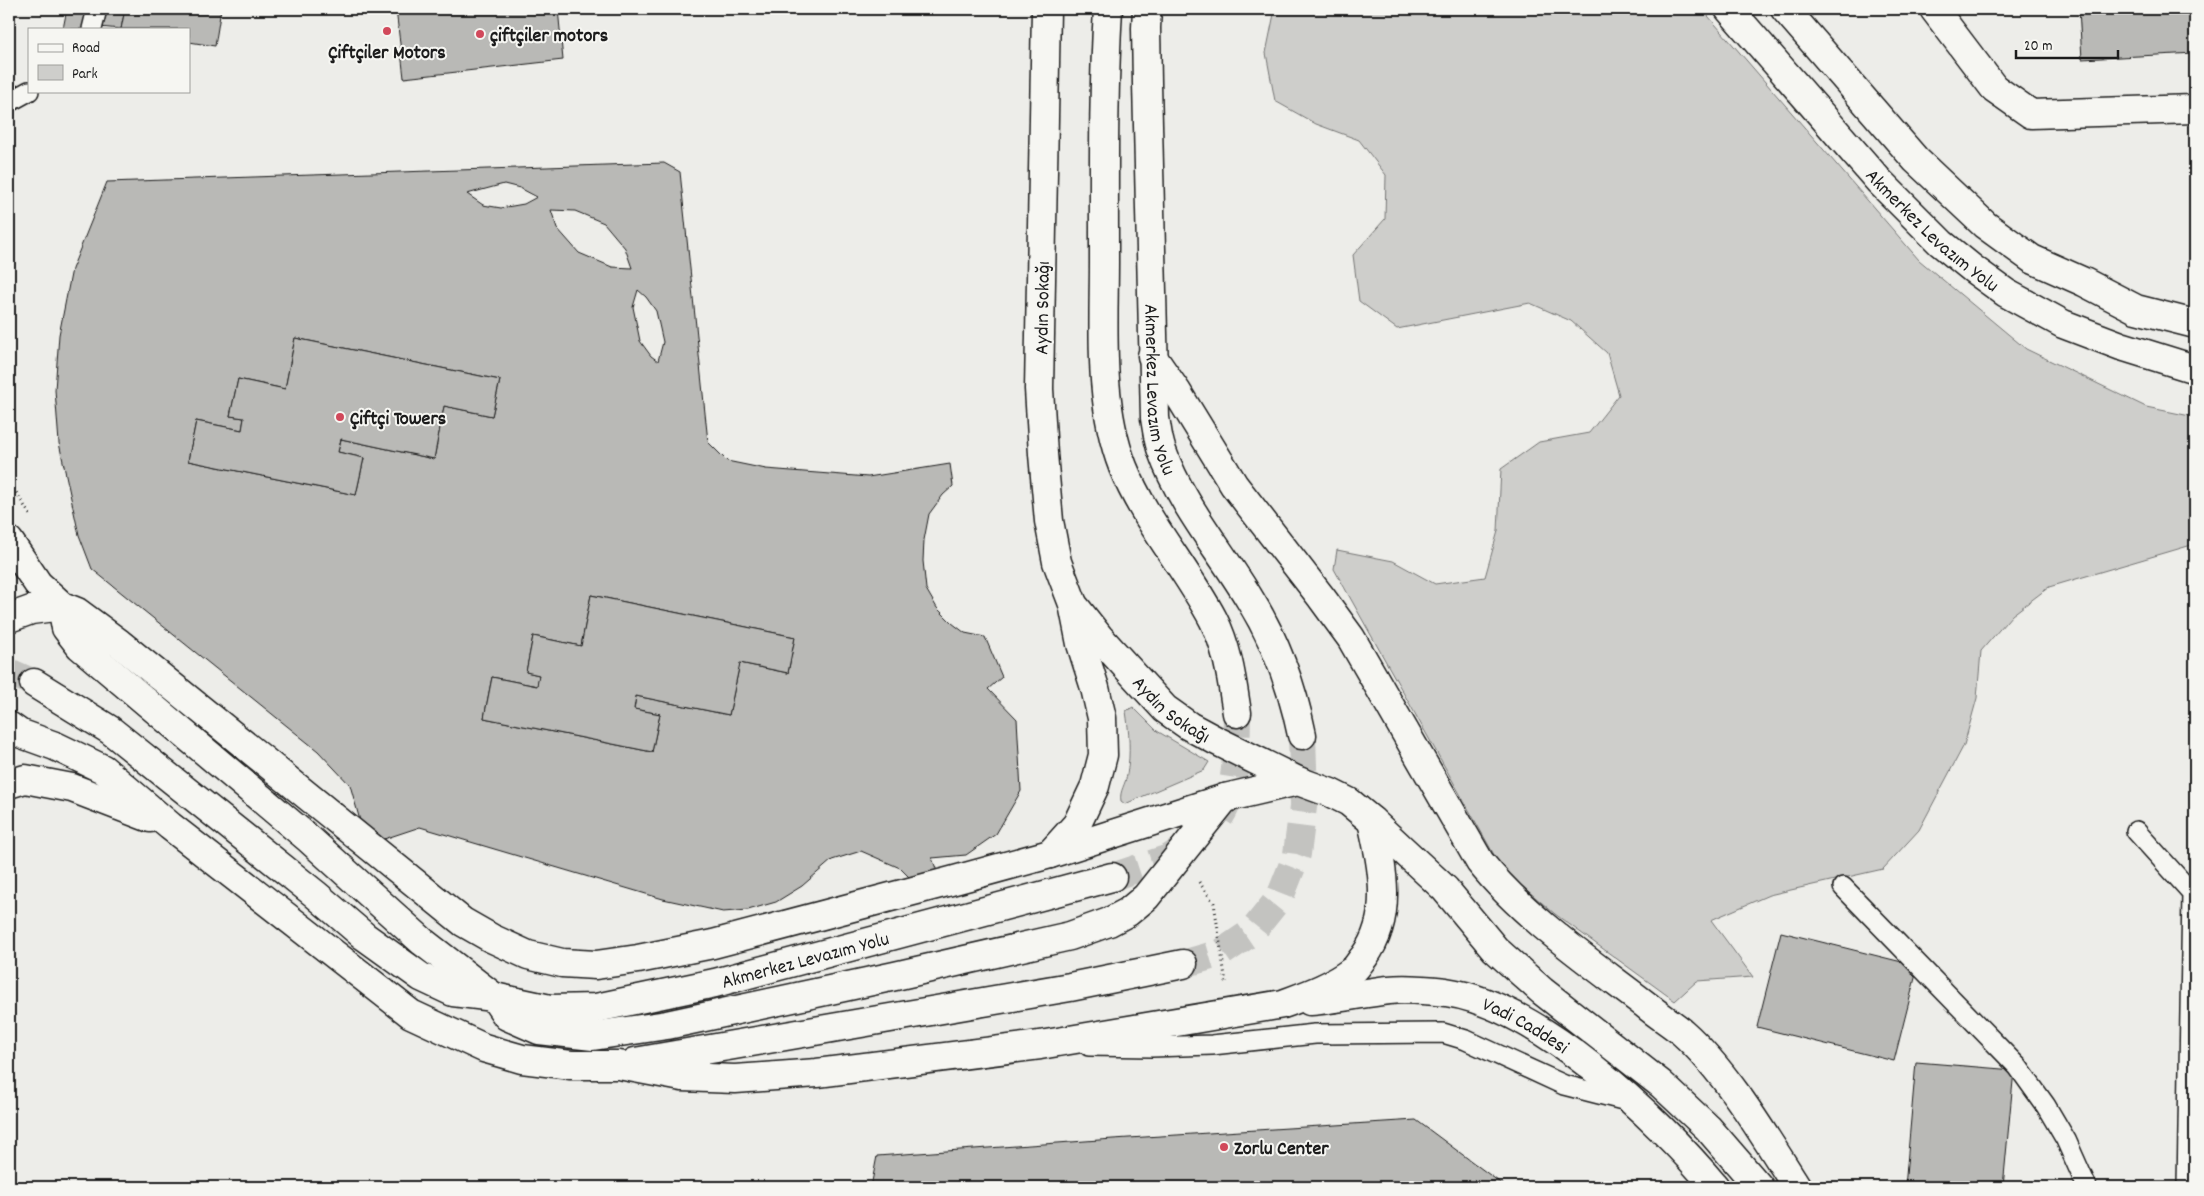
<svg xmlns="http://www.w3.org/2000/svg" width="2204" height="1196" viewBox="0 0 2204 1196" font-family="Dekko,sans-serif">
<style>
.green{fill:#cececb;stroke:#757574}
.building{fill:#b9b9b6;stroke:#1c1c1c;fill-rule:evenodd}
.lines{fill:none;stroke-linecap:round;stroke-linejoin:round}
.secondary-tunnel{stroke:#c3c3c0;stroke-width:28;stroke-dasharray:28 14;stroke-linecap:butt}
.trunk-tunnel{stroke:#c3c3c0;stroke-width:28;stroke-dasharray:28 14;stroke-linecap:butt}
.service-casing{stroke:#1c1c1c;stroke-width:22}
.minor-casing{stroke:#1c1c1c;stroke-width:31}
.tertiary-casing{stroke:#1c1c1c;stroke-width:31}
.secondary-casing{stroke:#1c1c1c;stroke-width:31}
.trunk-casing{stroke:#1c1c1c;stroke-width:31}
.path{stroke:#1c1c1c;stroke-width:3;stroke-dasharray:1 4;stroke-linecap:butt}
.service{stroke:#f6f6f2;stroke-width:19}
.minor{stroke:#f6f6f2;stroke-width:28}
.tertiary{stroke:#f6f6f2;stroke-width:28}
.secondary{stroke:#f6f6f2;stroke-width:28}
.trunk{stroke:#f6f6f2;stroke-width:28}
.poi-dot{fill:#d1495b;stroke:#f6f6f2;stroke-width:2}
.labels{text-anchor:middle;stroke-width:4;stroke-linejoin:round;paint-order:stroke}
.poi-label{font-size:20px;font-weight:bold;fill:#1c1c1c;stroke:#f6f6f2;text-anchor:start}
.street-label{font-size:20px;fill:#1c1c1c;stroke:#f6f6f2}
</style>
<rect width="100%" height="100%" fill="#edede9"/>
<filter id="ink" filterUnits="userSpaceOnUse"><feTurbulence type="fractalNoise" baseFrequency=".02" numOctaves="2"/><feDisplacementMap in="SourceGraphic" scale="10" xChannelSelector="R" yChannelSelector="G"/><feConvolveMatrix kernelMatrix="1 2 1 2 8 2 1 2 1" color-interpolation-filters="sRGB"/></filter>
<g filter="url(#ink)">
<g class="green">
<path d="M1275,9H1702L1919,260L2026,349L2146,407L2195,417V544L2049,587L2012,615L1981,651L1977,698L1964,745L1919,830L1883,869L1769,895L1711,920L1753,977L1697,981L1675,1001L1555,914L1502,869L1334,569L1337,550L1393,561L1435,584L1485,577L1498,531L1501,469L1539,442L1589,433L1619,395L1607,353L1571,321L1530,303L1397,329L1359,301L1353,255L1385,219L1386,175L1359,140L1316,124L1275,101L1266,53Z"/>
<path d="M1133,707L1157,731L1209,762L1204,770L1125,804L1121,801C1119,791 1126,784 1127,774C1131,753 1129,732 1126,711Z"/>
</g>
<g class="building">
<path d="M67,9H103L99,29H63Z"/>
<path d="M103,9H125L121,29L99,27Z"/>
<path d="M125,9H221L215,46L189,42V29H121Z"/>
<path d="M396,9H558L563,60L404,78Z"/>
<path d="M2079,9H2195V53L2082,59Z"/>
<path d="M664,163L680,172L708,442L727,461L766,469L868,477L950,464L953,486L943,495L929,514L924,540L923,561L926,589L937,608L952,623L965,633L985,637L1002,677L988,689L1017,719L1021,791L996,834L966,855L932,858L938,874L911,879L900,868L861,851L832,860L802,886L776,902L748,910L723,912L663,899L420,827L384,839L361,824L350,785L318,751L92,569L79,535L59,443L55,390L59,335L72,269L107,182ZM504,184L520,188L537,197L524,204L501,208L483,205L467,194ZM551,210L575,211L604,223L625,248L632,268L612,267L579,253L557,228ZM638,290L646,297L656,311L663,342L658,361L651,356L640,341L633,307ZM295,338L500,380L492,416L444,406L434,459L341,439L338,452L364,458L356,495L188,461L196,421L242,430L244,418L230,416L238,379L285,389ZM591,595L795,637L788,673L740,663L729,715L636,696L634,709L660,714L652,752L484,718L492,677L537,686L539,675L526,672L533,636L581,646Z"/>
<path d="M295,338L500,380L492,416L444,406L434,459L341,439L338,452L364,458L356,495L188,461L196,421L242,430L244,418L230,416L238,379L285,389Z"/>
<path d="M591,595L795,637L788,673L740,663L729,715L636,696L634,709L660,714L652,752L484,718L492,677L537,686L539,675L526,672L533,636L581,646Z"/>
<path d="M1781,932L1918,966L1894,1061L1757,1027Z"/>
<path d="M1916,1062L2014,1070L2003,1187H1905Z"/>
<path d="M1416,1120L1506,1187H871L877,1156L1113,1139Z"/>
</g>
<g class="lines">
<g class="secondary-tunnel">
<path d="M1220,817C1239,788 1236,746 1237,713"/>
<path d="M1112,877L1169,858L1189,845"/>
<path d="M1183,964L1221,953L1252,932L1280,897L1297,854L1304,799L1302,735"/>
</g>
<path class="trunk-tunnel" d="M9,672L34,683"/>
<g class="service-casing">
<g id="service">
<path d="M92,29L97,9"/>
<path d="M9,102L29,91"/>
<path d="M2136,831L2192,893L2187,1187"/>
<path d="M1843,887L2018,1067L2046,1106L2066,1140L2087,1187"/>
<path d="M1089,1046L1152,1047L1212,1045L1315,1034L1443,1033L1466,1040L1564,1085L1627,1101"/>
</g>
</g>
<g class="minor-casing">
<path id="minor" d="M1934,9L1994,88L2031,114L2195,109"/>
</g>
<g class="tertiary-casing">
<g id="tertiary">
<path d="M1046,9L1039,389L1043,454L1049,521L1057,562L1073,604L1081,644L1095,688L1102,718L1103,755L1095,786L1077,824L1050,854"/>
<path id="s1" d="M1076,608L1099,637L1165,709L1189,726L1215,740L1298,781"/>
</g>
</g>
<g class="secondary-casing">
<g id="secondary">
<path d="M1108,9C1103,93 1104,177 1104,261C1104,328 1098,403 1123,467C1145,522 1185,566 1213,619C1228,648 1232,681 1237,713"/>
<path id="s2" d="M1147,9L1146,28L1147,83L1155,418C1157,429 1158,441 1162,451C1180,503 1221,551 1249,598C1276,641 1292,686 1302,735"/>
<path id="s3" d="M1729,9L1879,181L1941,243L1973,269L2006,293L2063,324L2121,346L2195,369"/>
<path d="M1785,9L1916,160L1985,225L2032,259L2084,282L2136,309L2195,324"/>
<path d="M1152,356L1177,392L1234,485L1321,597L1351,638L1480,862C1524,917 1590,962 1646,1005C1658,1015 1671,1023 1682,1032C1727,1072 1765,1137 1797,1187"/>
<path d="M9,541L38,584L62,606L77,612L119,643L463,922L491,938L528,955L562,963L596,965L638,959L713,944L951,881L1050,854L1225,798L1298,781L1331,793L1349,802L1372,821L1445,889L1495,949L1542,991L1661,1084L1708,1128L1759,1187"/>
<path d="M62,606L66,628L80,646L309,839L423,942L494,997L507,1016L539,1030L593,1036L667,1025L895,976L1070,936L1109,922L1128,912L1146,897L1225,798"/>
<path d="M9,618L31,610L62,606"/>
<path d="M9,726L19,733L55,746L103,769L170,826L411,1014L484,1048L522,1059L571,1065H619L682,1077L735,1079L817,1073L1040,1045L1283,1004C1307,995 1331,987 1352,971C1357,968 1360,961 1364,957C1394,916 1382,866 1372,821"/>
<path d="M9,784L25,779L72,788L150,818"/>
<path id="s4" d="M494,997L550,1009L596,1008L715,983L1112,877"/>
<path id="s5" d="M1310,1001C1336,999 1362,993 1389,990C1407,988 1427,990 1446,992C1538,1005 1657,1117 1715,1187"/>
<path d="M635,1062L1070,987L1183,964"/>
</g>
</g>
<g class="trunk-casing">
<path id="trunk" d="M34,683L110,730L315,894L364,936L421,977L453,992L494,997"/>
</g>
<g class="path">
<path d="M11,484L32,518"/>
<path d="M1199,882L1214,903L1226,983"/>
</g>
<use href="#service" class="service"/>
<use href="#minor" class="minor"/>
<use href="#tertiary" class="tertiary"/>
<use href="#secondary" class="secondary"/>
<use href="#trunk" class="trunk"/>
</g>
</g>
<g class="poi-dot">
<circle cx="387" cy="31" r="5"/>
<circle cx="480" cy="34" r="5"/>
<circle cx="340" cy="417" r="5"/>
<circle cx="1224" cy="1147" r="5"/>
</g>
<g class="labels">
<g class="poi-label">
<text x="490" y="41">çiftçiler motors</text>
<text x="387" y="58" text-anchor="middle">Çiftçiler Motors</text>
<text x="350" y="424">Çiftçi Towers</text>
<text x="1234" y="1154">Zorlu Center</text>
</g>
<g class="street-label">
<text dy="7" stroke="none"><textPath href="#s3" startOffset="301">Akmerkez Levazım Yolu</textPath></text>
<text transform="translate(1041 308) rotate(-89)" y="7">Aydın Sokağı</text>
<text dy="7" stroke="none"><textPath href="#s2" startOffset="381">Akmerkez Levazım Yolu</textPath></text>
<text dy="7" stroke="none"><textPath href="#s1" startOffset="140">Aydın Sokağı</textPath></text>
<text dy="7" stroke="none"><textPath href="#s4" startOffset="318">Akmerkez Levazım Yolu</textPath></text>
<text dy="7" stroke="none"><textPath href="#s5" startOffset="224">Vadi Caddesi</textPath></text>
</g>
</g>
<rect width="2204" height="1196" fill="none" stroke="#f6f6f2" stroke-width="30"/>
<rect x="15" y="15" width="2174" height="1166" fill="none" stroke="#1c1c1c" stroke-width="2" filter="url(#ink)"/>
<rect x="28" y="28" width="162" height="65" fill="#f6f6f2" stroke="#9f9f9c"/>
<rect x="38" y="44" width="25" height="8" fill="#f6f6f2" stroke="#9f9f9c"/>
<text x="72" y="52" font-size="15" fill="#1c1c1c">Road</text>
<rect x="38" y="65" width="25" height="15" fill="#cececb" stroke="#9f9f9c"/>
<text x="72" y="78" font-size="15" fill="#1c1c1c">Park</text>
<path d="M2016 50v8h102v-8" fill="none" stroke="#1c1c1c" stroke-width="2.5"/>
<text x="2024" y="50" font-size="15" fill="#1c1c1c" stroke="#f6f6f2" stroke-width="4" paint-order="stroke">20 m</text>
</svg>
